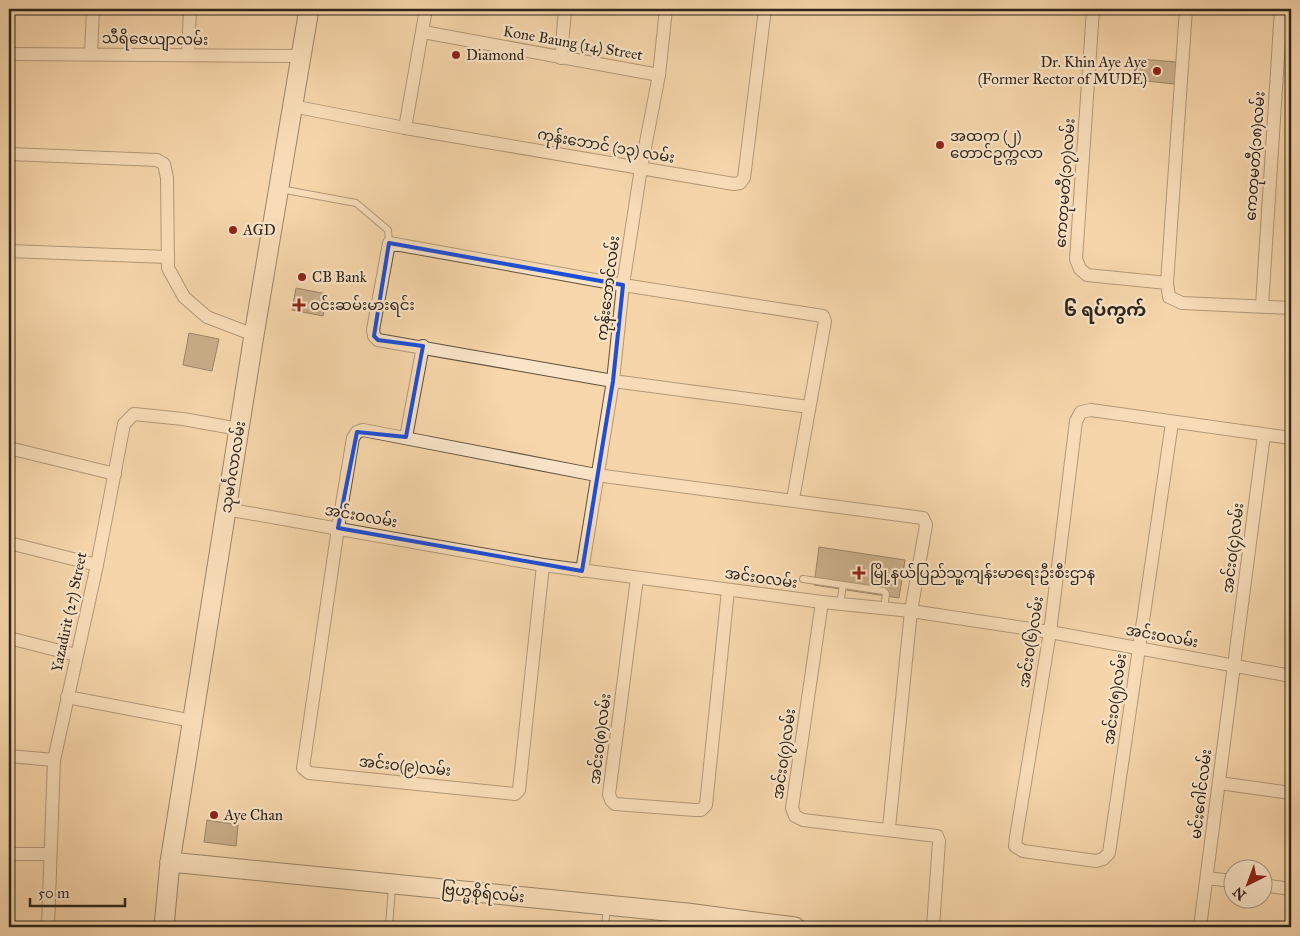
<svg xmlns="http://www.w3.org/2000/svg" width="1300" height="936" viewBox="0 0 1300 936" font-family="'IM FELL Great Primer','Noto Sans Myanmar',serif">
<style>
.building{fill:#968165;stroke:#2e241b}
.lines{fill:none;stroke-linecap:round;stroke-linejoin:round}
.lane-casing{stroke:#60503f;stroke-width:8}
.street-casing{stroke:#60503f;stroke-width:14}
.secondary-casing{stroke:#2e241b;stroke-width:21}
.lane{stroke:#f9e4c8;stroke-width:6}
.street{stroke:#f9e4c8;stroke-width:12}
.secondary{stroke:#f9e4c8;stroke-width:19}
.marked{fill:none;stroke:#1d4ed8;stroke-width:4;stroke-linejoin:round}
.poi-dot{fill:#8f2418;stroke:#f9e4c8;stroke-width:2}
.labels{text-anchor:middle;stroke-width:4.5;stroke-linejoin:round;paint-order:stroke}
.street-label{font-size:15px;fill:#2e241b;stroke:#f9e4c8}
.poi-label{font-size:15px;fill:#2e241b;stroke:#f9e4c8;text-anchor:start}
.quarter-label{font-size:18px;font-weight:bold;fill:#2e241b;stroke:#f9e4c8}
</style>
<rect width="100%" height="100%" fill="#f6d6aa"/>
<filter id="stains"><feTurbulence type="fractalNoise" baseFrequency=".004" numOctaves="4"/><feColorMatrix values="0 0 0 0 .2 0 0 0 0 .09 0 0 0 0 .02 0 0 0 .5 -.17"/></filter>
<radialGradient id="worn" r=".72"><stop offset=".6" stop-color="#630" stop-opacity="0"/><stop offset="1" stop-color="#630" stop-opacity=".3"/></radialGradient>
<g class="building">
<path d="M1139,59L1177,62L1175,84L1136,80Z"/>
<path d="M296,288L327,294L323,316L292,310Z"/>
<path d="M189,333L219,339L212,371L183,365Z"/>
<path d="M819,547L905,560L899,598L814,585Z"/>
<path d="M207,820L238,825L236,846L204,842Z"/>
<path d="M474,923L531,927H473Z"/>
</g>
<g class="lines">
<g class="lane-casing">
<g id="lane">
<path d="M280,189L356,203L388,230L389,243"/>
<path d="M803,579L884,591L886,594L884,608"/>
<path d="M840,604L843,585"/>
<path d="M389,924L404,927"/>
<path d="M389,927L392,886"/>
<path d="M605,927L607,906"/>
</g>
</g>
<g class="street-casing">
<g id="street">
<path d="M1093,9L1076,259L1080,269L1087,275L1167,283L1169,297L1182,303L1291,308"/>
<path d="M423,32L659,75"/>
<path d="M9,54L301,56"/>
<path d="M91,54L93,9"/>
<path d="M188,55L190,9"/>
<path d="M561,58L565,9"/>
<path d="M292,106L405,128L734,184L740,183L744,178L765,9"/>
<path d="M405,128L426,9"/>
<path d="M9,154L157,160L164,164L167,178L168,268L184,297L207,317L254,335"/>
<path d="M9,251L168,257"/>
<path d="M1167,283L1186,9"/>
<path d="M1262,306L1281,9"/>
<path d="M1172,423L1109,853L1103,859L1096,861L1023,851L1015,846L1016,837L1050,632L1076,421L1081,412L1091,410L1291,438"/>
<path d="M406,437L423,346"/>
<path d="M9,448L115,474"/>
<path d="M793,499L825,321L823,316L623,285L389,243L373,330L374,336L378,340L613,381L809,407"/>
<path d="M226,509L543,565L822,602L911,611L1050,632L1291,676"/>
<path d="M9,543L97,565"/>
<path d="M543,565L519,790L515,794L309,773L303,768L338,528L353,438L357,432L363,430L596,475L923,518L926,525L911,611L889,828"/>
<path d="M582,571L613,381L623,285L641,168L659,75L666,9"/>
<path d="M637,578L609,794L611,800L615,804L695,810H701L706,805L728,590"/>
<path d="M822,602L792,808L795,816L803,820L937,836L939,841L933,927"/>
<path d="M9,638L76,655"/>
<path d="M67,697L193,721"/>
<path d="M9,756L54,760"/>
<path d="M1219,783L1291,793"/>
<path d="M9,854H50"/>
<path d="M1207,878L1232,881"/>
<path d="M1262,885L1291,889"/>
<path d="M48,927L54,760L97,565L124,424L134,414L183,419L239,429"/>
<path d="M685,927L687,913"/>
<path d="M1200,927L1264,435"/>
</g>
</g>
<g class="secondary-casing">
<g id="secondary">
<path d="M170,862L687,913L795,927"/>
<path d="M164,927L170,862L254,335L309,9"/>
</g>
</g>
<use href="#lane" class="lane"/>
<use href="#street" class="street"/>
<use href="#secondary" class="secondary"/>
</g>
<path d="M0 0H1300V936H0ZM389,243L623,285L613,381L582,571L338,528L357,432L406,437L423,346L378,340L374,336Z" fill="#f6d6aa" fill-opacity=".55" fill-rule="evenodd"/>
<path class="marked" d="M389,243L623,285L613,381L582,571L338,528L357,432L406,437L423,346L378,340L374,336Z"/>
<g class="poi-dot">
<circle cx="456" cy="55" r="5"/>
<circle cx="1157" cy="71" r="5"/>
<circle cx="940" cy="145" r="5"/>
<circle cx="233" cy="230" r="5"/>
<circle cx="302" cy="277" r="5"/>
<path d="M296.5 297.5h5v5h5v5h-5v5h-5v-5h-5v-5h5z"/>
<path d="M856.5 565.5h5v5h5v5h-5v5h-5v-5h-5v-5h5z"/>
<circle cx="214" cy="815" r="5"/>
</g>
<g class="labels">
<g class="street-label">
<text transform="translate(155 39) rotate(1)" y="5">သီရိဇေယျာလမ်း</text>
<text transform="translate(573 43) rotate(10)" y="5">Kone Baung (14) Street</text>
<text transform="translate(606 146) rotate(10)" y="5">ကုန်းဘောင် (၁၃) လမ်း</text>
<text transform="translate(1255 156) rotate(-86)" y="5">ကေတုမတီ(၁၈)လမ်း</text>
<text transform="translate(1065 183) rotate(-86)" y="5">ကေတုမတီ(၁၇)လမ်း</text>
<text transform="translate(608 288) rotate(-83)" y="5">ကုန်းဘောင်လမ်း</text>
<text transform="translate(233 467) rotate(-81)" y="5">သုမင်္ဂလာလမ်း</text>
<text transform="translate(361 516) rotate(10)" y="5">အင်းဝလမ်း</text>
<text transform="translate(1233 548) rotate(-83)" y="5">အင်းဝ(၄)လမ်း</text>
<text transform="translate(761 578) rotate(8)" y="5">အင်းဝလမ်း</text>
<text transform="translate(69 612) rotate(-78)" y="5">Yazadirit (27) Street</text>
<text transform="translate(1162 636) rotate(10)" y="5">အင်းဝလမ်း</text>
<text transform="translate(1031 642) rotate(-81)" y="5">အင်းဝ(၆)လမ်း</text>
<text transform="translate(1115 699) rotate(-82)" y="5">အင်းဝ(၅)လမ်း</text>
<text transform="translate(600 739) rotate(-83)" y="5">အင်းဝ(၈)လမ်း</text>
<text transform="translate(784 754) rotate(-82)" y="5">အင်းဝ(၇)လမ်း</text>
<text transform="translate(405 766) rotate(6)" y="5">အင်းဝ(၉)လမ်း</text>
<text transform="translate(1201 794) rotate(-83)" y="5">မင်းဂေါင်လမ်း</text>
<text transform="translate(483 893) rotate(6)" y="5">ဗြဟ္မစိုရ်လမ်း</text>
</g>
<g class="poi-label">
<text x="466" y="60">Diamond</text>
<text x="1147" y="67" text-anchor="end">Dr. Khin Aye Aye<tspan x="1147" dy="17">(Former Rector of MUDE)</tspan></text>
<text x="950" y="141">အထက (၂)<tspan x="950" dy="17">တောင်ဥက္ကလာ</tspan></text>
<text x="243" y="235">AGD</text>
<text x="312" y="282">CB Bank</text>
<text x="310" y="310">ဝင်းဆမ်းမားရင်း</text>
<text x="870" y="578">မြို့နယ်ပြည်သူ့ကျန်းမာရေးဦးစီးဌာန</text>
<text x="224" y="820">Aye Chan</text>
</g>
<g class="quarter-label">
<text x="1105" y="316">၆ ရပ်ကွက်</text>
</g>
</g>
<rect width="1300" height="936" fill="none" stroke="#f6d6aa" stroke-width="30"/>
<rect x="10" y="10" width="1280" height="916" fill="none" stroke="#2e241b" stroke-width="2.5"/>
<rect x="15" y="15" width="1270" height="906" fill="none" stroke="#2e241b"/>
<g transform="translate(1248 884) rotate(222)"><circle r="24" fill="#f9e4c8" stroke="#a89783"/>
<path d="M0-4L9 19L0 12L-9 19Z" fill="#8f2418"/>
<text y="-8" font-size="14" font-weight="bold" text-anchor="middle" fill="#2e241b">N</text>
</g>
<path d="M30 898v8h95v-8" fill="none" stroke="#2e241b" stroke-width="2.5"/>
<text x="38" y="898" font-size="15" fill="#2e241b" stroke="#f9e4c8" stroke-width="4" paint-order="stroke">50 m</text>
<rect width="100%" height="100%" filter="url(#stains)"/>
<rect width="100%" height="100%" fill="url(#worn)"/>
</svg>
